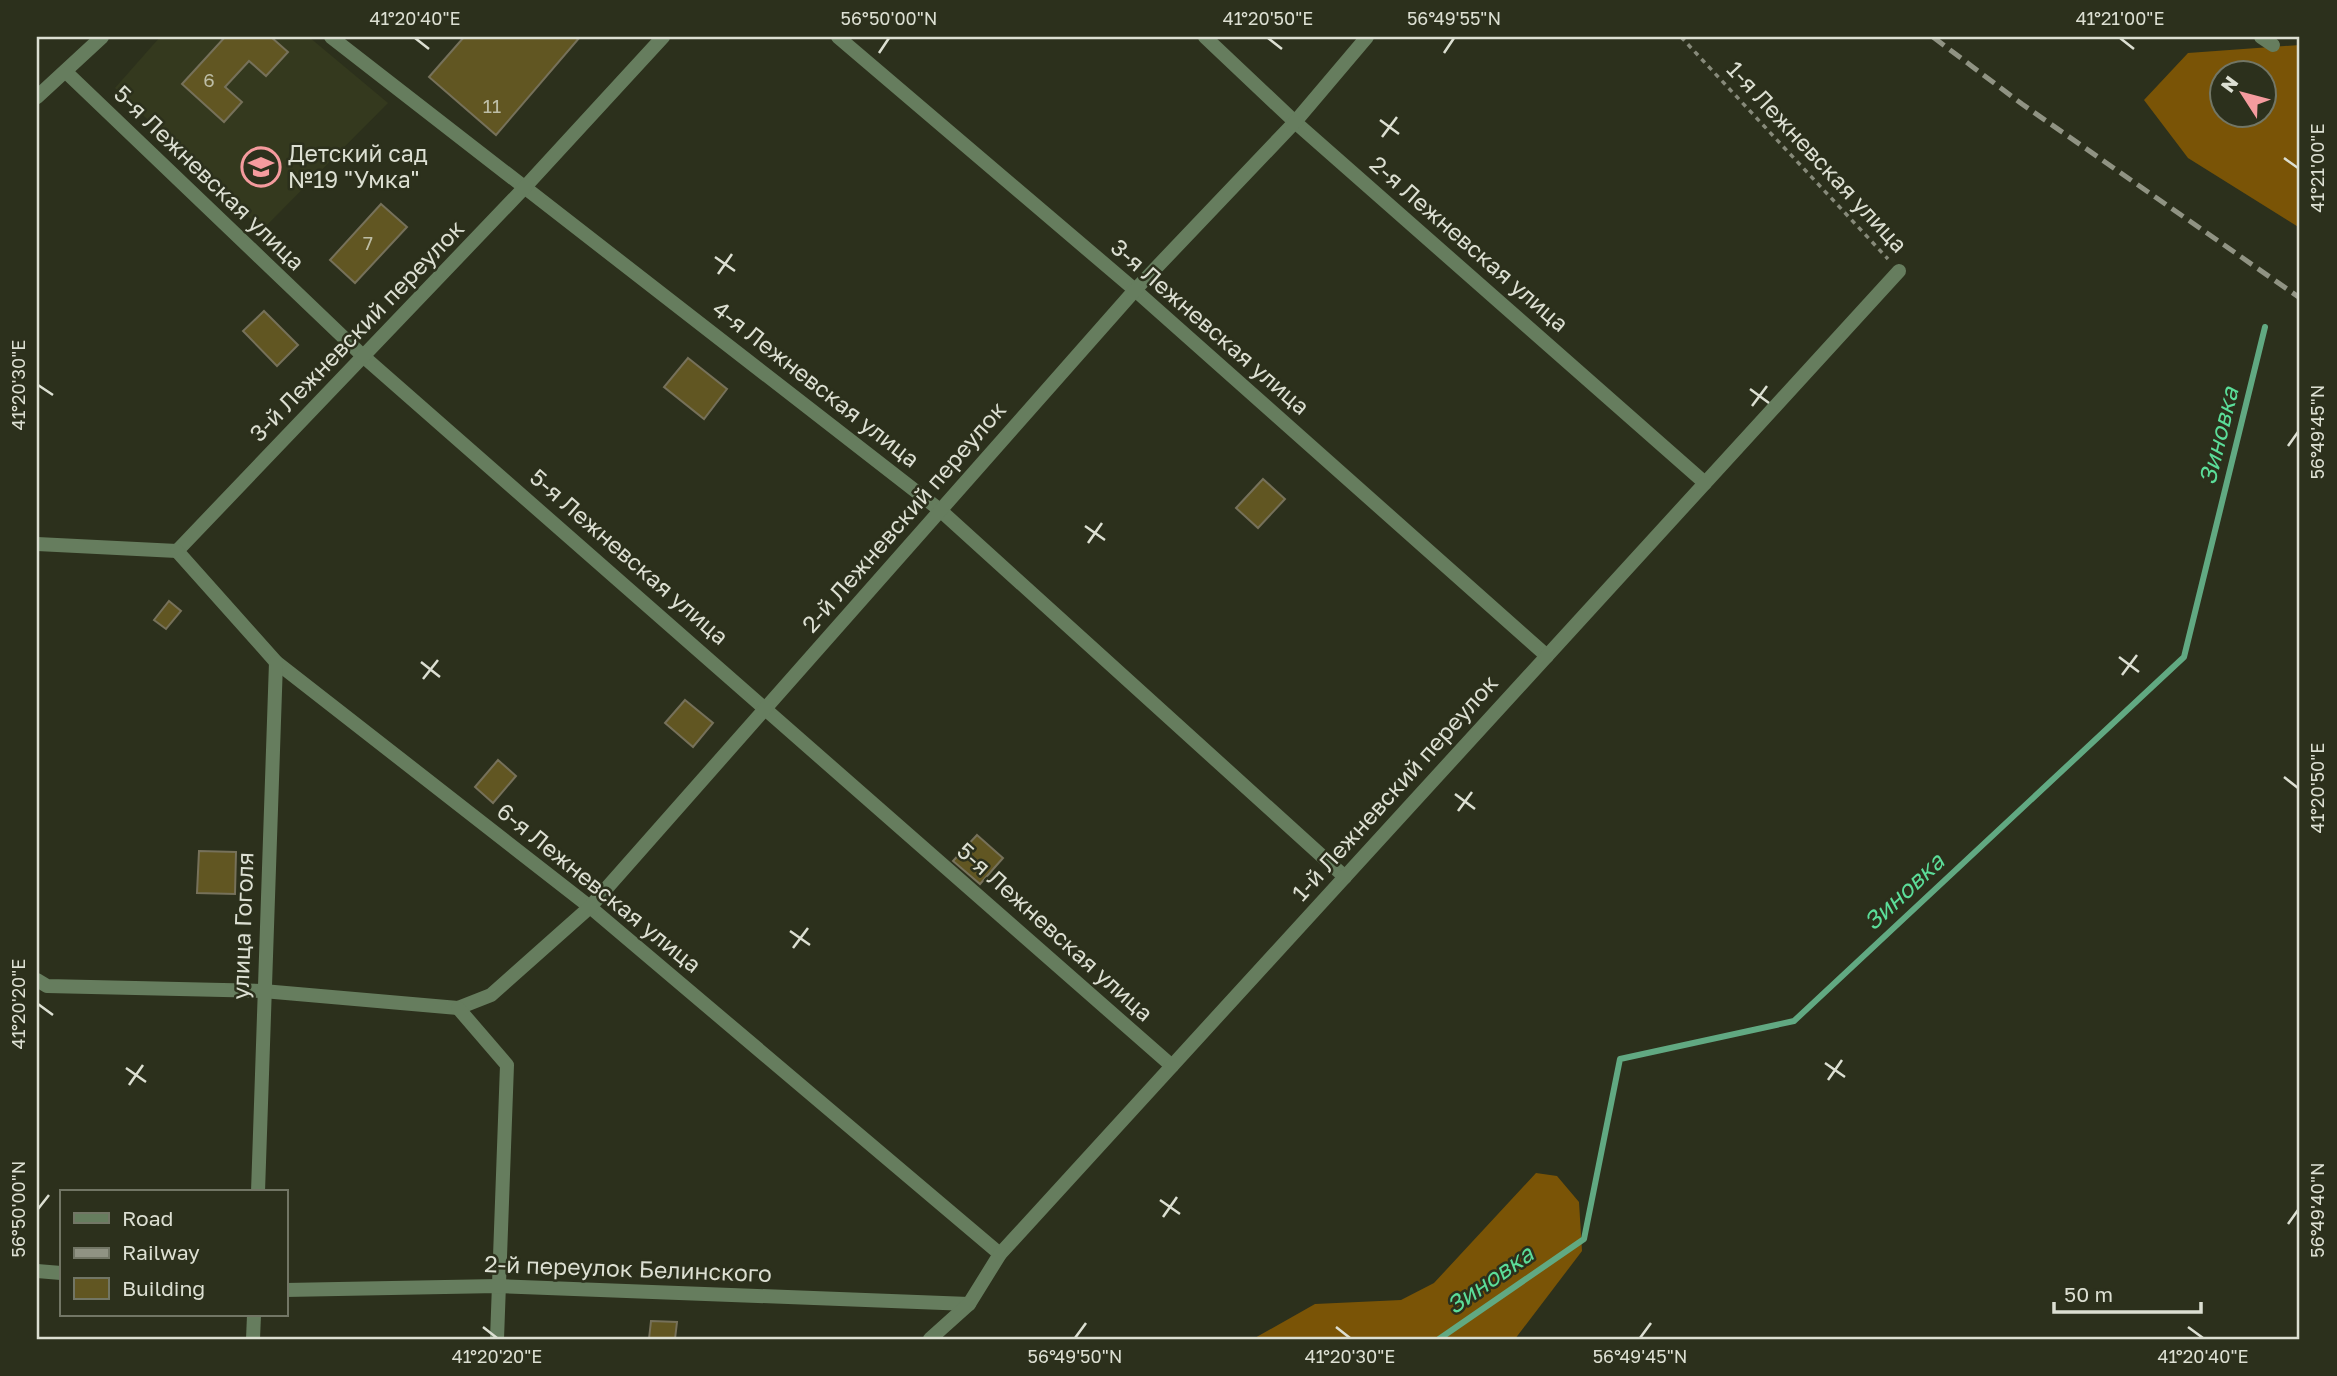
<svg xmlns="http://www.w3.org/2000/svg" width="2337" height="1376" viewBox="0 0 2337 1376" font-family="'Golos Text',sans-serif">
<style>
.built{fill:#34391e}
.forest{fill:#7a5406;fill-rule:evenodd}
.lines{fill:none;stroke-linecap:round;stroke-linejoin:round}
.stream{stroke:#61a982;stroke-width:6}
.building{fill:#615622;stroke:#76715a;stroke-width:2}
.path{stroke:#878a7a;stroke-width:3.5;stroke-dasharray:5 5;stroke-linecap:butt}
.street{stroke:#667d5e;stroke-width:14}
.rail{stroke:#909383;stroke-width:5;stroke-dasharray:14 7;stroke-linecap:butt}
.ticks{fill:none;stroke:#dcdfd2;stroke-width:2.5}
.labels{text-anchor:middle;stroke-width:5;stroke-linejoin:round;paint-order:stroke}
.number-label{font-size:19px;fill:#bdbda6}
.poi-label{font-size:23px;fill:#dcdfd2;stroke:#2c301c;text-anchor:start}
.street-label{font-size:23px;fill:#dcdfd2;stroke:#2c301c}
.water-label{font-size:24px;font-style:italic;fill:#5bdd99;stroke:#2c301c}
.neatline{fill:none;stroke:#dcdfd2;stroke-width:2.5}
.ticks-label{font-size:18px;text-anchor:middle;fill:#dcdfd2}
</style>
<rect width="100%" height="100%" fill="#2c301c"/>
<path class="built" d="M160,37H309L388,103L262,230L115,88Z"/>
<g class="forest">
<path d="M2300,45V228L2188,158L2144,100L2188,53ZM2222,74H2264V116H2222Z"/>
<path d="M1536,1173L1557,1176L1579,1202L1582,1251L1515,1339H1253L1315,1304L1401,1300L1434,1283Z"/>
</g>
<g class="lines">
<path class="stream" d="M1439,1339L1584,1239L1620,1059L1794,1021L2184,657L2265,327"/>
</g>
<g class="building">
<path d="M225,37H271L288,52L266,76L249,61L225,87L242,102L224,122L182,84Z"/>
<path d="M464,37H580L496,135L429,77Z"/>
<path d="M381,204L407,227L355,283L330,260Z"/>
<path d="M264,311L298,345L277,366L243,331Z"/>
<path d="M688,358L727,389L704,419L664,387Z"/>
<path d="M1263,479L1285,499L1258,528L1236,508Z"/>
<path d="M169,601L181,611L166,629L154,620Z"/>
<path d="M685,700L713,723L693,747L665,723Z"/>
<path d="M498,760L516,776L493,803L475,787Z"/>
<path d="M977,835L1003,858L980,884L953,861Z"/>
<path d="M199,851L236,852L235,894L197,893Z"/>
<path d="M651,1321L677,1322L675,1339H649Z"/>
</g>
<g class="lines">
<path class="path" d="M1681,37L1888,259"/>
<g class="street">
<path d="M331,37L940,510L1345,877"/>
<path d="M838,37L1135,290L1547,656"/>
<path d="M1205,37L1295,122L1705,483"/>
<path d="M2261,37L2273,45"/>
<path d="M66,72L364,357L1172,1066"/>
<path d="M37,97L102,37"/>
<path d="M37,544L177,551L525,187L663,37"/>
<path d="M177,551L276,662L590,907L1000,1254"/>
<path d="M37,980L47,986L263,991L458,1008L491,995L590,907L1135,290L1295,122L1367,37"/>
<path d="M458,1008L507,1065L497,1339"/>
<path d="M258,1192L276,662"/>
<path d="M37,1271L61,1273"/>
<path d="M285,1290L498,1286L969,1304"/>
<path d="M253,1339L254,1315"/>
<path d="M930,1339L969,1304L1000,1254L1899,271"/>
</g>
<path class="rail" d="M1933,37L2022,104L2300,298"/>
</g>
<path class="ticks" d="M415,38L429,49M1268,38L1282,49M2120,38L2134,49M879,53L889,38M1444,53L1454,38M1380,120L1399,134M1382,137L1397,117M2284,158L2298,168M715,257L735,271M718,274L732,254M38,385L53,395M1750,389L1769,403M1752,406L1767,386M2288,446L2298,432M1085,526L1105,540M1088,543L1102,523M2119,657L2139,672M421,662L440,677M2122,675L2137,655M423,679L438,660M2284,777L2298,788M1455,794L1475,809M1458,811L1472,792M790,931L810,945M793,948L808,928M38,1004L53,1015M1825,1063L1845,1077M126,1068L146,1082M1828,1080L1842,1060M129,1085L143,1065M1160,1200L1180,1214M38,1209L49,1195M1163,1217L1177,1197M2288,1224L2298,1210M483,1327L497,1338M1336,1327L1350,1338M2188,1327L2203,1338M1075,1338L1086,1323M1640,1338L1651,1323"/>
<defs>
<g id="school-ring" transform="scale(2.0125)"><circle r="9.5" fill="#2c301c" stroke="#f59b9e" stroke-width="1.5"/><path d="M0-5L7-2L0 1L-7-2ZM-4 1L0 2.5L4 1V4Q0 6-4 4Z" fill="#f59b9e"/></g>
</defs>
<g fill-rule="evenodd">
<use href="#school-ring" x="261" y="167"/>
</g>
<g class="labels">
<g class="number-label">
<text x="209" y="87">6</text>
<text x="492" y="113">11</text>
<text x="368" y="250">7</text>
</g>
<g class="poi-label">
<text x="288" y="162">Детский сад<tspan x="288" dy="26">№19 "Умка"</tspan></text>
</g>
<g class="street-label">
<text transform="translate(1817 157) rotate(47)" y="8">1-я Лежневская улица</text>
<text transform="translate(209 178) rotate(44)" y="8">5-я Лежневская улица</text>
<text transform="translate(1469 244) rotate(41)" y="8">2-я Лежневская улица</text>
<text transform="translate(1210 327) rotate(41)" y="8">3-я Лежневская улица</text>
<text transform="translate(357 331) rotate(-46)" y="8">3-й Лежневский переулок</text>
<text transform="translate(816 384) rotate(38)" y="8">4-я Лежневская улица</text>
<text transform="translate(904 517) rotate(-49)" y="8">2-й Лежневский переулок</text>
<text transform="translate(629 557) rotate(41)" y="8">5-я Лежневская улица</text>
<text transform="translate(1395 788) rotate(-48)" y="8">1-й Лежневский переулок</text>
<text transform="translate(599 888) rotate(39)" y="8">6-я Лежневская улица</text>
<text transform="translate(243 926) rotate(-88)" y="8">улица Гоголя</text>
<text transform="translate(1055 932) rotate(42)" y="8">5-я Лежневская улица</text>
<text transform="translate(628 1269) rotate(2)" y="8">2-й переулок Белинского</text>
</g>
<g class="water-label">
<text transform="translate(2219 436) rotate(-76)" y="8">Зиновка</text>
<text transform="translate(1904 892) rotate(-43)" y="8">Зиновка</text>
<text transform="translate(1490 1280) rotate(-35)" y="8">Зиновка</text>
</g>
</g>
<rect width="2337" height="1376" fill="none" stroke="#2c301c" stroke-width="77"/>
<rect x="60" y="1190" width="228" height="126" fill="#2c301c" stroke="#727665" stroke-width="2"/>
<rect x="74" y="1213" width="35" height="10" fill="#667d5e" stroke="#727665" stroke-width="2"/>
<text x="122" y="1226" font-size="21" fill="#dcdfd2">Road</text>
<rect x="74" y="1248" width="35" height="10" fill="#909383" stroke="#727665" stroke-width="2"/>
<text x="122" y="1260" font-size="21" fill="#dcdfd2">Railway</text>
<rect x="74" y="1278" width="35" height="21" fill="#615622" stroke="#727665" stroke-width="2"/>
<text x="122" y="1296" font-size="21" fill="#dcdfd2">Building</text>
<g transform="translate(2243 94) rotate(306)"><circle r="33" fill="#2c301c" stroke="#727665" stroke-width="2"/>
<path d="M0-5L12 26L0 18L-12 26Z" fill="#f59b9e"/>
<text y="-10" font-size="19" font-weight="bold" text-anchor="middle" fill="#dcdfd2">N</text>
</g>
<path d="M2054 1302v10h147v-10" fill="none" stroke="#dcdfd2" stroke-width="3.5"/>
<text x="2064" y="1302" font-size="21" fill="#dcdfd2" stroke="#2c301c" stroke-width="5" paint-order="stroke">50 m</text>
<rect x="38" y="38" width="2260" height="1300" class="neatline"/>
<g class="ticks-label">
<text x="415" y="25">41°20'40"E</text>
<text x="889" y="25">56°50'00"N</text>
<text x="1268" y="25">41°20'50"E</text>
<text x="1454" y="25">56°49'55"N</text>
<text x="2120" y="25">41°21'00"E</text>
<text transform="translate(2318 168) rotate(-90)" y="6">41°21'00"E</text>
<text transform="translate(19 385) rotate(-90)" y="6">41°20'30"E</text>
<text transform="translate(2318 432) rotate(-90)" y="6">56°49'45"N</text>
<text transform="translate(2318 788) rotate(-90)" y="6">41°20'50"E</text>
<text transform="translate(19 1004) rotate(-90)" y="6">41°20'20"E</text>
<text transform="translate(19 1209) rotate(-90)" y="6">56°50'00"N</text>
<text transform="translate(2318 1210) rotate(-90)" y="6">56°49'40"N</text>
<text x="497" y="1363">41°20'20"E</text>
<text x="1075" y="1363">56°49'50"N</text>
<text x="1350" y="1363">41°20'30"E</text>
<text x="1640" y="1363">56°49'45"N</text>
<text x="2203" y="1363">41°20'40"E</text>
</g>
</svg>
